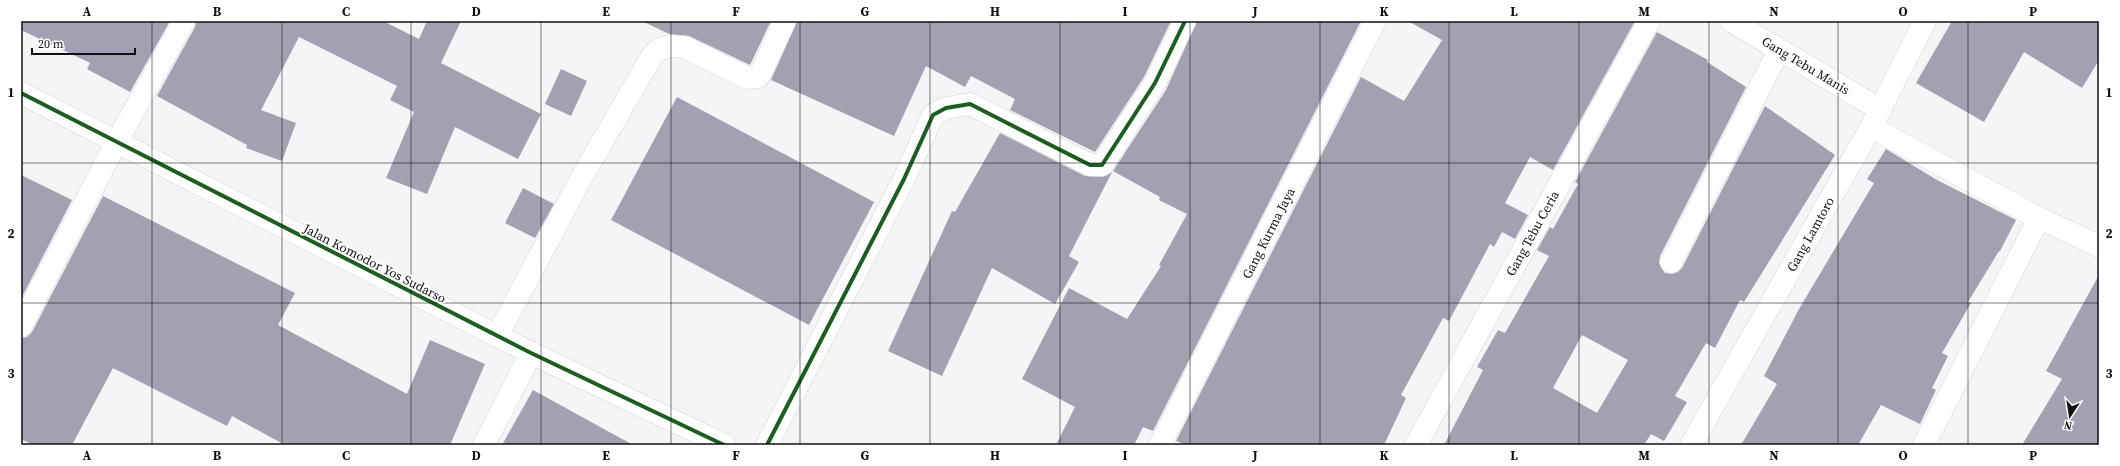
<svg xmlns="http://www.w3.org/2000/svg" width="2120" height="466" viewBox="0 0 2120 466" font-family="'Source Serif 4',serif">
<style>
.building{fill:#a3a0b1;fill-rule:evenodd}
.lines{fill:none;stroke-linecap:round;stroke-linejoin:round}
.minor-casing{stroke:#d2d2d4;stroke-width:23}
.tertiary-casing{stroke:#d2d2d4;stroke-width:23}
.minor{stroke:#fefefe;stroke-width:22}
.tertiary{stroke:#fefefe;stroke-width:22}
.cycleway-casing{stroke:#fff;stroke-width:6}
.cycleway{stroke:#1b5e20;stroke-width:4}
.grid{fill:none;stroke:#101012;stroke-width:1;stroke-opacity:0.55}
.labels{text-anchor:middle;stroke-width:4;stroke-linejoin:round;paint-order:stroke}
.street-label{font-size:13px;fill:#101012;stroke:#fff}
.neatline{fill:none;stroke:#101012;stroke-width:1.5}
.grid-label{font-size:13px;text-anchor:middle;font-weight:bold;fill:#101012}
</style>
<rect width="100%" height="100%" fill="#f5f5f7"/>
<g class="building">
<path d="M21,21H170L130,92L87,69L90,63L21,30Z"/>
<path d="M196,21H383L419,39L427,21H461L441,63L541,114L518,159L455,127L427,194L386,178L414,112L390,100L397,86L299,37L261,110L296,123L282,161L246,148L247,145L157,96L195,27Z"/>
<path d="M642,21H771L750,65L689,36L669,34Z"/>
<path d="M797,21H1171L1144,77L1095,152L1010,110L1015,99L971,76L965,87L926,66L894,136L771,80Z"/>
<path d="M1197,21H1361L1153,431L1143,427L1134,445H1056L1075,407L1022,379L1069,288L1127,319L1161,266L1159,265L1187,214L1159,200L1160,197L1113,171L1166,90Z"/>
<path d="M1408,21H1635L1553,170L1530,157L1505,203L1528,215L1515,239L1502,232L1494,247L1490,244L1449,321L1443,318L1401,395L1406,398L1384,445H1187L1176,441L1361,77L1404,101L1442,40Z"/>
<path d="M1952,21H2099V60L2082,88L2024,52L1984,122L1916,83Z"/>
<path d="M1657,32L1708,60L1707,62L1746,87L1660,256L1659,263L1665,273L1672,274L1678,272L1682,268L1765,106L1835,155L1744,302L1740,300L1715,348L1706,343L1675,396L1687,402L1664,441L1651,434L1644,445H1444L1483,370L1477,367L1498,330L1505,333L1549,256L1537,250L1550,227L1553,229L1578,184L1575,182ZM1582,335L1628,360L1597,413L1553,388Z"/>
<path d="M561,69L587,81L571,116L545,104Z"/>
<path d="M677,97L874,202L809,325L611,220Z"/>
<path d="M1000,133L1085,176L1102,177L1112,172L1069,256L1079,262L1055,304L992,268L942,376L888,351L952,211L955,212Z"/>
<path d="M1886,149L1937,180L2016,220L2000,251H1999L1968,302L1971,303L1942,353L1948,356L1932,388L1936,390L1920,424L1881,405L1858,445H1741L1777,384L1764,376L1799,309L1874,183L1867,179Z"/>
<path d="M21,175L72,200L21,299Z"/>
<path d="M523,188L554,204L535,238L505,223Z"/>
<path d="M103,196L295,293L278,325L407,394L430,340L485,364L450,445H285L232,416L227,426L113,368L72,445H33L21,439V338L27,337L32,332Z"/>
<path d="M2099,275V445H2022L2062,379L2046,371Z"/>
<path d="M533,390L633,445H502Z"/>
</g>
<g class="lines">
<g class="minor-casing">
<g id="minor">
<path d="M1731,21L1881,110"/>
<path d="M1871,127L2039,218L2099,246"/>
<path d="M1671,262L1779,50"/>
<path d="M21,326L116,143L184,21"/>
<path d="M497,336L583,175L652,56C661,46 670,45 684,47L748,78L758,77L761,73L785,21"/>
<path d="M484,445L531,353"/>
<path d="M767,445L904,179L933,115L946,108L970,104L1090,165H1102L1155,83L1185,21"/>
<path d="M1160,445L1375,21"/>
<path d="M1416,445L1649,21"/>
<path d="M1691,445L1871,127L1925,21"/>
<path d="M1924,445L2039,218"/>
</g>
</g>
<g class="tertiary-casing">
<path id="tertiary" d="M21,93L531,353L724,445"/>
</g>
<use href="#minor" class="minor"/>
<use href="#tertiary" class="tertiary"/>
<g class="cycleway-casing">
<g id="cycleway">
<path d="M21,93L531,353L724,445"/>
<path d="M767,445L904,179L933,115L946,108L970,104L1090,165H1102L1155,83L1185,21"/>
</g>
</g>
<use href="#cycleway" class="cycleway"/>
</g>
<path class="grid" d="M152,21V445M282,21V445M411,21V445M541,21V445M671,21V445M800,21V445M930,21V445M1060,21V445M1190,21V445M1320,21V445M1449,21V445M1579,21V445M1709,21V445M1838,21V445M1968,21V445M21,163H2099M21,303H2099"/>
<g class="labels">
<g class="street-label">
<text transform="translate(1806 65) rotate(31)" y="5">Gang Tebu Manis</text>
<text transform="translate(1268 233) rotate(-63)" y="5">Gang Kurma Jaya</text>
<text transform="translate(1532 233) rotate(-61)" y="5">Gang Tebu Ceria</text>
<text transform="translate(1810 234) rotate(-61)" y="5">Gang Lamtoro</text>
<text transform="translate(375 263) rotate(27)" y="5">Jalan Komodor Yos Sudarso</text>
</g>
</g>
<rect width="2120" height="466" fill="none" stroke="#ffffff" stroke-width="44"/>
<g transform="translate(2070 416) rotate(192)" stroke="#ffffff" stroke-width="3" paint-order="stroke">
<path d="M0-3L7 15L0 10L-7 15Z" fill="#101012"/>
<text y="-6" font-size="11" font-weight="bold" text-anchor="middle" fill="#101012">N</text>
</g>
<path d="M32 48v6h103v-6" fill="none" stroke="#101012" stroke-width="2"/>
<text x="38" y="48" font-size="12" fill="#101012" stroke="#ffffff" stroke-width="3" paint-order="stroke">20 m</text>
<rect x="22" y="22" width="2076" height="422" class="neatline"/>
<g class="grid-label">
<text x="87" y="16">A</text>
<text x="217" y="16">B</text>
<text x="346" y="16">C</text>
<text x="476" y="16">D</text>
<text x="606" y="16">E</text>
<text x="736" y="16">F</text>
<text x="865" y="16">G</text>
<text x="995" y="16">H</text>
<text x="1125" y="16">I</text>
<text x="1255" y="16">J</text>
<text x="1384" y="16">K</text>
<text x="1514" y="16">L</text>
<text x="1644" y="16">M</text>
<text x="1774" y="16">N</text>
<text x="1903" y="16">O</text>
<text x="2033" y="16">P</text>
<text x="11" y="97">1</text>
<text x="2109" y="97">1</text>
<text x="11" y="238">2</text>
<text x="2109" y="238">2</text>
<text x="11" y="378">3</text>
<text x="2109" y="378">3</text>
<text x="87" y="460">A</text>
<text x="217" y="460">B</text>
<text x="346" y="460">C</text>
<text x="476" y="460">D</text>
<text x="606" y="460">E</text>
<text x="736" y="460">F</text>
<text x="865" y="460">G</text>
<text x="995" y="460">H</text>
<text x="1125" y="460">I</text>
<text x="1255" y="460">J</text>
<text x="1384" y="460">K</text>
<text x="1514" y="460">L</text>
<text x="1644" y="460">M</text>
<text x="1774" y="460">N</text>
<text x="1903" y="460">O</text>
<text x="2033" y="460">P</text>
</g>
</svg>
